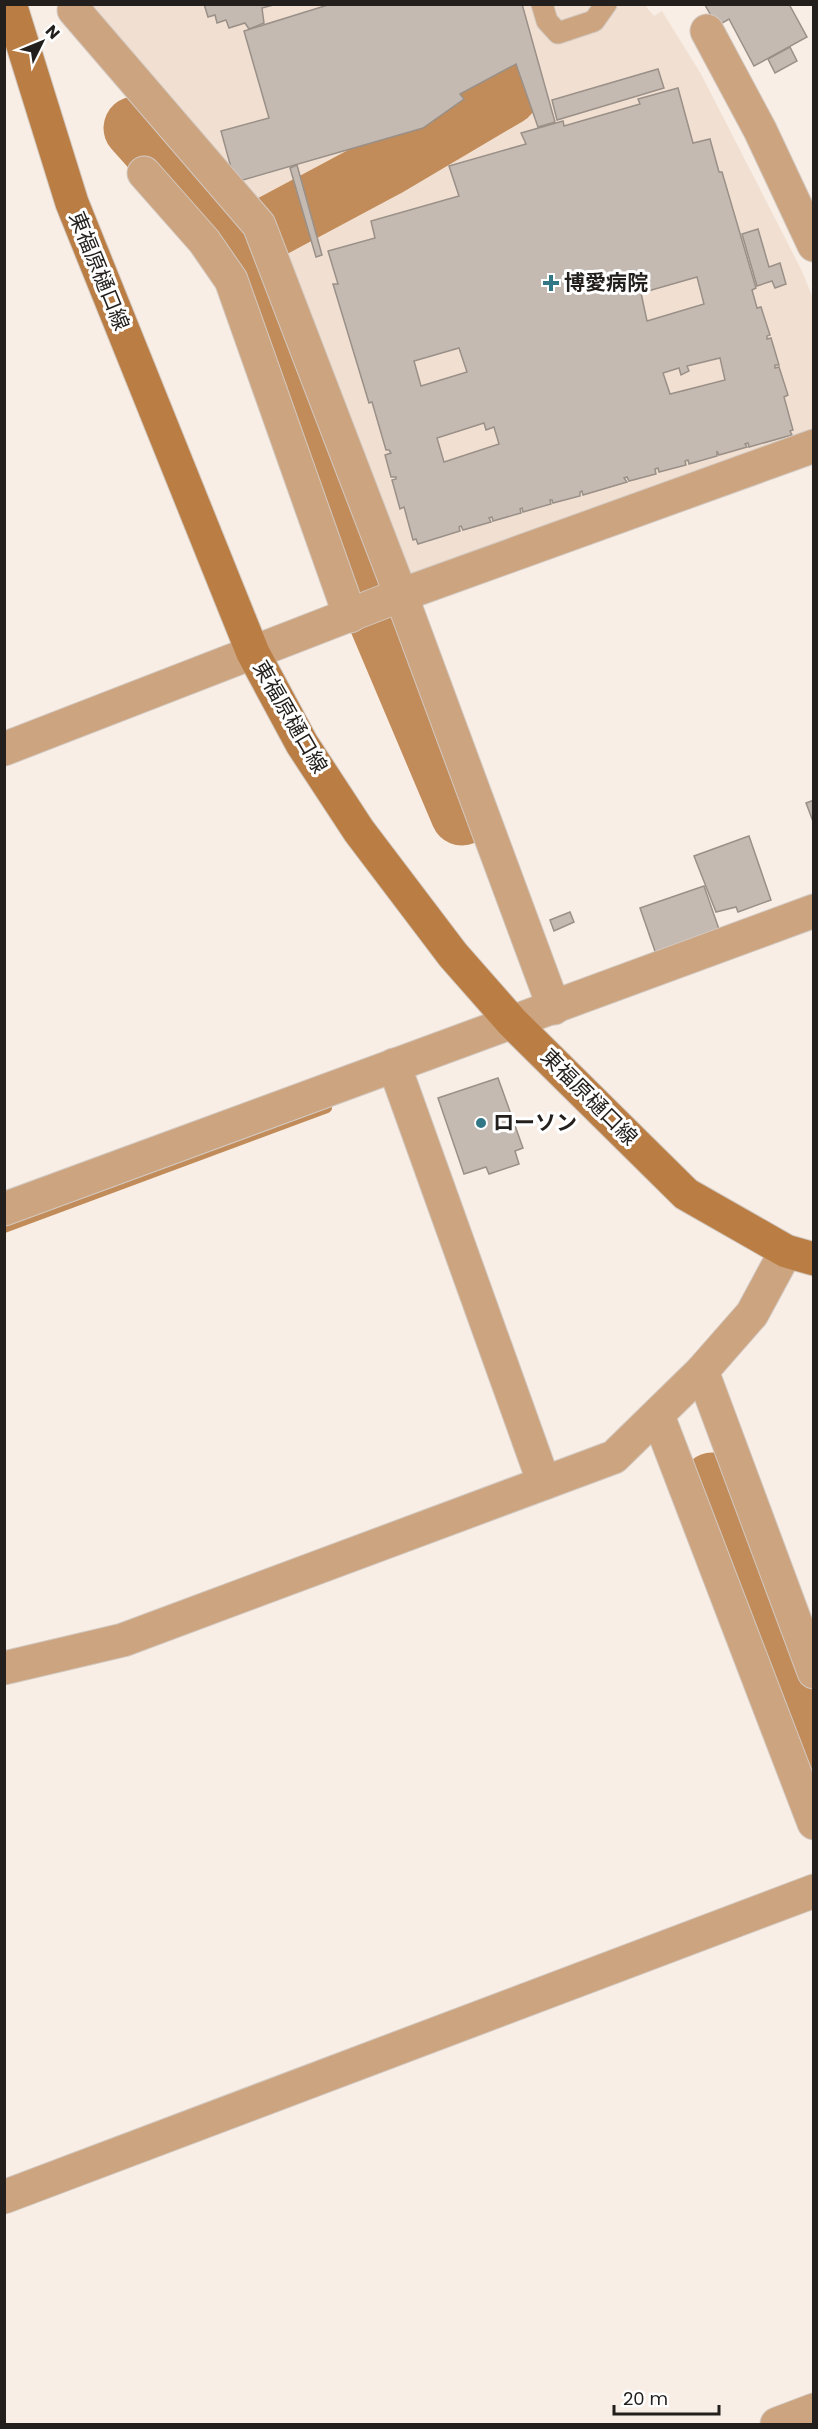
<svg xmlns="http://www.w3.org/2000/svg" width="818" height="2429" viewBox="0 0 818 2429" font-family="Poppins,'Noto Sans JP',sans-serif">
<style>
.built{fill:#f1e0d2}
.lines{fill:none;stroke-linecap:round;stroke-linejoin:round}
.stream{stroke:#c28c5a;stroke-width:10}
.river{stroke:#c28c5a;stroke-width:63}
.building{fill:#c4bab2;stroke:#9a9088;stroke-width:1.5;fill-rule:evenodd}
.service-casing{stroke:#d2c9c1;stroke-width:23}
.minor-casing{stroke:#d2c9c1;stroke-width:35}
.secondary-casing{stroke:#d2c9c1;stroke-width:35}
.service{stroke:#cda480;stroke-width:21}
.minor{stroke:#cda480;stroke-width:33}
.secondary{stroke:#ba7e45;stroke-width:33}
.poi-dot{fill:#327785;stroke:#fff;stroke-width:2}
.labels{text-anchor:middle;stroke-width:6;stroke-linejoin:round;paint-order:stroke}
.street-label{font-size:21px;fill:#231f1c;stroke:#fff}
.poi-label{font-size:21px;font-weight:bold;fill:#231f1c;stroke:#fff;text-anchor:start}
</style>
<rect width="100%" height="100%" fill="#f8eee5"/>
<path class="built" d="M644,4L654,16L662,11L701,74L801,269L813,298V429L415,580L404,575L285,261L80,5Z"/>
<g class="lines">
<path class="stream" d="M4,1228L327,1108"/>
<g class="river">
<path d="M135,128L239,244L357,566L462,814"/>
<path d="M239,244L385,166L507,94"/>
<path d="M712,1484L814,1759"/>
</g>
</g>
<g class="building">
<path d="M204,4H277L262,8L264,23L249,29L245,23L229,28L226,20L217,23L215,15L208,17Z"/>
<path d="M331,4H522L555,122L538,127L516,64L460,94L464,99L423,128L243,180L233,175L221,131L269,118L244,31Z"/>
<path d="M789,4L807,37L754,66L729,19L717,26L705,5Z"/>
<path d="M790,47L797,61L775,73L768,59Z"/>
<path d="M658,69L664,88L557,120L552,100Z"/>
<path d="M678,88L693,143L710,139L719,172H722L756,288L752,290L757,308L761,307L770,335L767,336V339L771,338L779,365H775V368L779,367L788,395L784,397L793,430L790,431L792,435L749,447L748,443L745,444L747,447L719,455L717,451V456L689,464L688,460L685,461L686,465L659,472L658,468L655,469L656,474L629,481L627,477L624,478L627,482L583,495L582,491L580,492V496L553,503L552,500H550L551,504L523,512L522,508L520,509L521,513L493,521L492,517L489,518L491,522L463,530L461,526L459,527L460,531L418,544L416,539L413,540L404,507L400,509L392,480L396,479V477H391L385,455L391,453L389,450H386L372,402L369,403L333,284H338L328,251L375,238L371,221L459,196L449,166L526,144L521,133L563,121L564,126L640,104L638,99ZM697,277L704,304L647,321L641,293ZM459,348L467,372L421,386L414,361ZM720,358L725,380L670,394L663,373L679,368L681,375L689,371L687,366ZM484,423L486,430L494,427L499,444L444,462L437,438Z"/>
<path d="M297,165L322,255L316,257L290,168Z"/>
<path d="M758,229L769,267L780,263L786,284L775,288L772,281L757,286L742,234Z"/>
<path d="M814,800V824L806,803Z"/>
<path d="M749,836L771,900L738,912L736,907L716,912L694,856Z"/>
<path d="M704,886L720,932L656,954L640,908Z"/>
<path d="M570,912L574,922L554,931L550,920Z"/>
<path d="M498,1078L523,1148L515,1151L519,1164L489,1174L486,1167L464,1174L438,1098Z"/>
</g>
<g class="lines">
<g class="service-casing">
<path id="service" d="M542,4L547,21L558,33L594,21L606,4"/>
</g>
<g class="minor-casing">
<g id="minor">
<path d="M74,10L259,225L401,595L554,1008"/>
<path d="M707,31L760,130L814,245"/>
<path d="M144,173L204,241L231,280L350,616"/>
<path d="M4,749L401,595L814,446"/>
<path d="M394,1065L544,1483"/>
<path d="M4,1209L814,911"/>
<path d="M702,1371L814,1672"/>
<path d="M658,1416L814,1823"/>
<path d="M4,1668L123,1640L614,1457L702,1371L752,1314L786,1251"/>
<path d="M4,2197L814,1891"/>
<path d="M777,2424L814,2410"/>
</g>
</g>
<g class="secondary-casing">
<path id="secondary" d="M10,4L72,203L253,653L302,744L359,831L453,955L512,1022L686,1194L786,1251L814,1259"/>
</g>
<use href="#service" class="service"/>
<use href="#minor" class="minor"/>
<use href="#secondary" class="secondary"/>
</g>
<g class="poi-dot">
<path d="M548 274h6v6h6v6h-6v6h-6v-6h-6v-6h6z"/>
<circle cx="481" cy="1123" r="6"/>
</g>
<g class="labels">
<g class="street-label">
<text transform="translate(99 271) rotate(68)" y="7">東福原樋口線</text>
<text transform="translate(290 717) rotate(60)" y="7">東福原樋口線</text>
<text transform="translate(589 1097) rotate(45)" y="7">東福原樋口線</text>
</g>
<g class="poi-label">
<text x="564" y="290">博愛病院</text>
<text x="493" y="1130">ローソン</text>
</g>
</g>
<rect width="818" height="2429" fill="none" stroke="#231f1c" stroke-width="12"/>
<g transform="translate(42 42) rotate(47)" stroke="#ffffff" stroke-width="4.5" paint-order="stroke">
<path d="M0-4.5L10 22L0 15L-10 22Z" fill="#231f1c"/>
<text y="-9" font-size="16" font-weight="bold" text-anchor="middle" fill="#231f1c">N</text>
</g>
<path d="M614 2405v9h105v-9" fill="none" stroke="#231f1c" stroke-width="3"/>
<text x="623" y="2405" font-size="18" fill="#231f1c" stroke="#ffffff" stroke-width="4.5" paint-order="stroke">20 m</text>
</svg>
